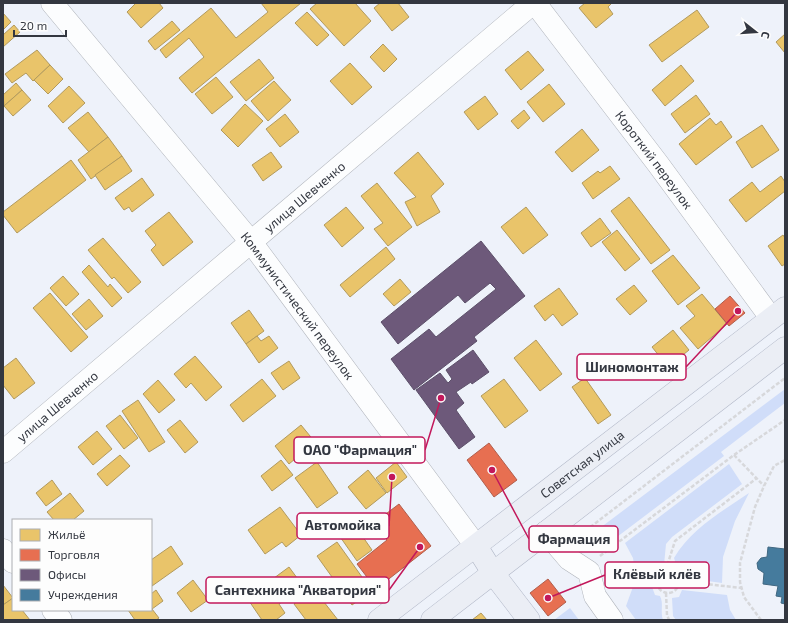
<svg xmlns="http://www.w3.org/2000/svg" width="788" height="623" viewBox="0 0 788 623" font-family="'Exo 2',sans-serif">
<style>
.green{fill:#d0ddf9}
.homes{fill:#e9c46a;stroke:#b29a5d}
.shops{fill:#e76f51;stroke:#b15e4c}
.offices{fill:#6d597a;stroke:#5c4f69}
.public{fill:#457b9d;stroke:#406781}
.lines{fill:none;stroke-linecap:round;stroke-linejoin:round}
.minor-casing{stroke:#b0b4bb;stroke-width:23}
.major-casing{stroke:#b1b7c7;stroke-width:23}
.path{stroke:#d7d8db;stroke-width:2.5;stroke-dasharray:4 2;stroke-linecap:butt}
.minor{stroke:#fcfdfe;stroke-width:22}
.major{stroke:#ebeef5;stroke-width:22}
.labels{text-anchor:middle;stroke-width:4;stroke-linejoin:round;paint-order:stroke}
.street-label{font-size:13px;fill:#333740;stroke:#fdfdfd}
.leader{fill:none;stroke:#c2185b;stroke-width:1.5}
.callout-dot{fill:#c2185b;stroke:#fdfdfd;stroke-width:1.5}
.callout{fill:#fdfdfd;stroke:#c2185b;stroke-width:1.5}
.callout-label{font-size:14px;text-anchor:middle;font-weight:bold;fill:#333740}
</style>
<rect width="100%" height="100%" fill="#eef2fa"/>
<g class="green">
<path d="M785,389V403L721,452L724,456L613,540L604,536L581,551L576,546Z"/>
<path d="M729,464L742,484L672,537L666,544L664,565L656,568L651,574L635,571L633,558L625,543Z"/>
<path d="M749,493L735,521L723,557L722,583L693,579L678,571L674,558C691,529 721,512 749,493Z"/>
<path d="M634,584L652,587L655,595L660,596C664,604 660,611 663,620H636L626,606Z"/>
<path d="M682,590L727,595L730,610L736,620H676L673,616L672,598L679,597Z"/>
<path d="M570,608L579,620H554Z"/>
</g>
<g class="homes">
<path d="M136,3H159L163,8L141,28L127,12Z"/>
<path d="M261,3H301L192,93L179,78L204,57L189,38L166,58L160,50L211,8L236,38L268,12Z"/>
<path d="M317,3H355L371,21L344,46L310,9Z"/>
<path d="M380,3H398L409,17L392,31L374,8Z"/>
<path d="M585,3H612L608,7L613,14L596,28L579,8Z"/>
<path d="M697,10L709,27L662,62L649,45Z"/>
<path d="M307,12L329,35L317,46L295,23Z"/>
<path d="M3,13L11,22L3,30Z"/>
<path d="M172,21L180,30L155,50L148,41Z"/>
<path d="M14,25L20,32L3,47V35Z"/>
<path d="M785,34V53L776,42Z"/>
<path d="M383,44L397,59L384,72L370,57Z"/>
<path d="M37,50L50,65L33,81L26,73L12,83L5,74Z"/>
<path d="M528,51L544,70L521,90L505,70Z"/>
<path d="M259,59L274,78L246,101L230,82Z"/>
<path d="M350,63L372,87L352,105L330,81Z"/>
<path d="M50,65L63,79L48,94L34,80Z"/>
<path d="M681,65L694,81L665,106L652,90Z"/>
<path d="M216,77L233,97L212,114L195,94Z"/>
<path d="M274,81L291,100L268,121L251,101Z"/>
<path d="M16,83L22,90L4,106L3,95Z"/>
<path d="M549,84L565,104L543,122L527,102Z"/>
<path d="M69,86L85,103L63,123L48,106Z"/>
<path d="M22,90L31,100L13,116L4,106Z"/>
<path d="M696,95L710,114L685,133L671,114Z"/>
<path d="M485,96L498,114L478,130L464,112Z"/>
<path d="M245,104L263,121L238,147L221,130Z"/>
<path d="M524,110L530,118L518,129L511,121Z"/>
<path d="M88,112L108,137L89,152L68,128Z"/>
<path d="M285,114L299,132L280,147L266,129Z"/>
<path d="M710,118L716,125L721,121L732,137L696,165L679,144Z"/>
<path d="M762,125L779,150L752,168L736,142Z"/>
<path d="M582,129L599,150L572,172L555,152Z"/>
<path d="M108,137L122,156L91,179L78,160Z"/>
<path d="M271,152L282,167L263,181L252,165Z"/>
<path d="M418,152L444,184L431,196L440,212L417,226L405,202L416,197L394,173Z"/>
<path d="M122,156L132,171L105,190L95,175Z"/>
<path d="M71,160L86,180L17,233L3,215V212Z"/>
<path d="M610,166L620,179L593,199L582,183L598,171L600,173Z"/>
<path d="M781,176L785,182V191L746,222L729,200L752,182L760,192Z"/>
<path d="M142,178L154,195L132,212L129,207L124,210L115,198Z"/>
<path d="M377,183L412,227L388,246L374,229L383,223L361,196Z"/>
<path d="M629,197L670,250L651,264L611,211Z"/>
<path d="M346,207L364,228L342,247L324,225Z"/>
<path d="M526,207L548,235L523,254L501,227Z"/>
<path d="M169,212L193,242L163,266L151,250L156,245L145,231Z"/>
<path d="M600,218L611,233L591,247L581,233Z"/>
<path d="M617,230L640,259L625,271L602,242Z"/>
<path d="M783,235L785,238V264L782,266L768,246Z"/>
<path d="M103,238L141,282L128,293L114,277L112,279L88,250Z"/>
<path d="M386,247L395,259L350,297L340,285Z"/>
<path d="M673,255L700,288L678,305L652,271Z"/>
<path d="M89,265L108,287L110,284L122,298L112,307L82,272Z"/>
<path d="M63,276L79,294L66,306L50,288Z"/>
<path d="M400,279L411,292L394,306L383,294Z"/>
<path d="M634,285L647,301L630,315L616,299Z"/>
<path d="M559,288L578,314L562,326L553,314L545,321L534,306Z"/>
<path d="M50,293L88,337L71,352L33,308Z"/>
<path d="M702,294L727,324L698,349L680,328L695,316L686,306Z"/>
<path d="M89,299L103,316L86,330L72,314Z"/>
<path d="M249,310L264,331L246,344L231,323Z"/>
<path d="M673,330L689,350L668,367L652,347Z"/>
<path d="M257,336L261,341L269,336L278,348L259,363L246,344Z"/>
<path d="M536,340L562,374L540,391L514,358Z"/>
<path d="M195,356L222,387L206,401L191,383L186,388L174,374Z"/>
<path d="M16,358L35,383L14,399L3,385V368Z"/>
<path d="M289,361L300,378L283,390L271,373Z"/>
<path d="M585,378L611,415L598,424L572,387Z"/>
<path d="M262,379L276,396L243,422L230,405Z"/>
<path d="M504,379L528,411L505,428L481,396Z"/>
<path d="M158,380L175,400L159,413L143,394Z"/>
<path d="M138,400L165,442L149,452L122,411Z"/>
<path d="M120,415L138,438L124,449L106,426Z"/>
<path d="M180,420L198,442L185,453L167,430Z"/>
<path d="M301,425L315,442L289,464L275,446Z"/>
<path d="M97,431L112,449L93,465L78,447Z"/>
<path d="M120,455L130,466L107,486L97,474Z"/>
<path d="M281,460L293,475L272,491L261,476Z"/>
<path d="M317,462L338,493L317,508L295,478Z"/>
<path d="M396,462L407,477L387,493L376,478Z"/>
<path d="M368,470L386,493L366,509L348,487Z"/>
<path d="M52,480L62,494L46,506L36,493Z"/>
<path d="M70,493L84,511L73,520H54L47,512Z"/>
<path d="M280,507L301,535L286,547L282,542L265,554L248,530Z"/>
<path d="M351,520L372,550L357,561L336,531Z"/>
<path d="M337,542L372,591L352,605L317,556Z"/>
<path d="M171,546L183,564L152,586L151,560Z"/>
<path d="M289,567L303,586L279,604L285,613L276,620H262L247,598Z"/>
<path d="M193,580L208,600L191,612L177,593Z"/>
<path d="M3,585L13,598L3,605Z"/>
<path d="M313,588L338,620H306L294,604Z"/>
<path d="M156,590L163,601L152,609L159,618L156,620H135L128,610H151V594Z"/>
<path d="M13,598V610H22L30,620H3V605Z"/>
<path d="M481,613L487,620H472Z"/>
</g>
<g class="shops">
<path d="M730,296L745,313L729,326L715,309Z"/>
<path d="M489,443L517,480L494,497L467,460Z"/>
<path d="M399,504L431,546L376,589L357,564L387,540L374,523Z"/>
<path d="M548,579L566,602L548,616L530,593Z"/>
</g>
<g class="offices">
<path d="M481,241L525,296L474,337L477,341L414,390L391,359L429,329L436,337L496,289L490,283L465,303L458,295L398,344L381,322Z"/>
<path d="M473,350L489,372L472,384L471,382L456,392L464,403L456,410L475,437L459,449L416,390L440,373L448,383L452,379L446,370Z"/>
</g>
<path class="public" d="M768,547L785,549V604L781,603L782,597L776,596L778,586L763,584L764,573L758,569L757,563L761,558L767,557Z"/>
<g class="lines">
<g class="minor-casing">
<g id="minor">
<path id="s1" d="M52,3L251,242L476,546"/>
<path id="s2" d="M535,3L658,164L771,318"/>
<path id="s3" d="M3,452L533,3"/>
<path d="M546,532L569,559L589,572L595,596L612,620"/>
<path d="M3,550L13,562"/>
<path d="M53,610L61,620"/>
</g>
</g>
<g class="major-casing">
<g id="major">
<path d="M476,546L493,573L529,620"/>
<path id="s4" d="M379,620L785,308"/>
<path d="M432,620L785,348"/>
</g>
</g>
<g class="path">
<path d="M734,455L764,486"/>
<path d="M576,538L785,378"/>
<path d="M600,556L734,455L785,420"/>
<circle cx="668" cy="582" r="11"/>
<path d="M669,571L668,563L675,541L757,478"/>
<path d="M608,574L657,581"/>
<path d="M679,581L742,588"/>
<path d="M666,593L667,615L669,620"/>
<path d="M761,620L744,597L740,582V563L755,507L764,486L774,466L785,460"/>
</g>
<use href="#minor" class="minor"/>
<use href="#major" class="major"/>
</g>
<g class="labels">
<g class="street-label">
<text dy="5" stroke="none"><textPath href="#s2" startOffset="197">Короткий переулок</textPath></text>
<text dy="5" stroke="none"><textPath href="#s3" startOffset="395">улица Шевченко</textPath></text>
<text dy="5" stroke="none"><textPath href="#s1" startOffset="390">Коммунистический переулок</textPath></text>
<text dy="5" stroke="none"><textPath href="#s3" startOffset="71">улица Шевченко</textPath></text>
<text dy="5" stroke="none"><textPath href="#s4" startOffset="256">Советская улица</textPath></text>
</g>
</g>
<path class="leader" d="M738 311L686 367M441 398L425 450M392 477L389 526M492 470L529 539M548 598L605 575M420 547L389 590"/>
<g class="callout-dot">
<circle cx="738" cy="311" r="4"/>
<circle cx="441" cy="398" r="4"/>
<circle cx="392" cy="477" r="4"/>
<circle cx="492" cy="470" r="4"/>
<circle cx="548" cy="598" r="4"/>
<circle cx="420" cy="547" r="4"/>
</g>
<g class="callout">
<rect x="577" y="354" width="109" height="26" rx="4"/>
<rect x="294" y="437" width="131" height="26" rx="4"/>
<rect x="297" y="513" width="92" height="26" rx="4"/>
<rect x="529" y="526" width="89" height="26" rx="4"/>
<rect x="605" y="562" width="104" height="26" rx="4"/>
<rect x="206" y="577" width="183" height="26" rx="4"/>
</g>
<g class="callout-label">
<text x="632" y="372">Шиномонтаж</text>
<text x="360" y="455">ОАО "Фармация"</text>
<text x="343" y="530">Автомойка</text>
<text x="574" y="544">Фармация</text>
<text x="657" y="579">Клёвый клёв</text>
<text x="298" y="595">Сантехника "Акватория"</text>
</g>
<rect width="788" height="623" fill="none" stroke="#333740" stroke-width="8"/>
<rect x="12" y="519" width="140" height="92" fill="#fdfdfd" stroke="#acaeb1"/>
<rect x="20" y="529" width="20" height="12" fill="#e9c46a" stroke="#acaeb1"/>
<text x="48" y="539" font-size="12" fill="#333740">Жильё</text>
<rect x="20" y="549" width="20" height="12" fill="#e76f51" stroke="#acaeb1"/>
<text x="48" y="559" font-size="12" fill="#333740">Торговля</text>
<rect x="20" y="569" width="20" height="12" fill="#6d597a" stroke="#acaeb1"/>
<text x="48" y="579" font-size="12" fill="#333740">Офисы</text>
<rect x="20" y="589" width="20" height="12" fill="#457b9d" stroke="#acaeb1"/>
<text x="48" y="599" font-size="12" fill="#333740">Учреждения</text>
<g transform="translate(756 32) rotate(107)" stroke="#fdfdfd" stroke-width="3" paint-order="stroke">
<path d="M0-3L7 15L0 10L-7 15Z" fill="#333740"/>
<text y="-6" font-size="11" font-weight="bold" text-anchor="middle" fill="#333740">С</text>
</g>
<path d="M14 30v6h52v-6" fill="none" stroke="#333740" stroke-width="2"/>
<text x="20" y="30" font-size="12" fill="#333740" stroke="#fdfdfd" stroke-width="3" paint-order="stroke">20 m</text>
</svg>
